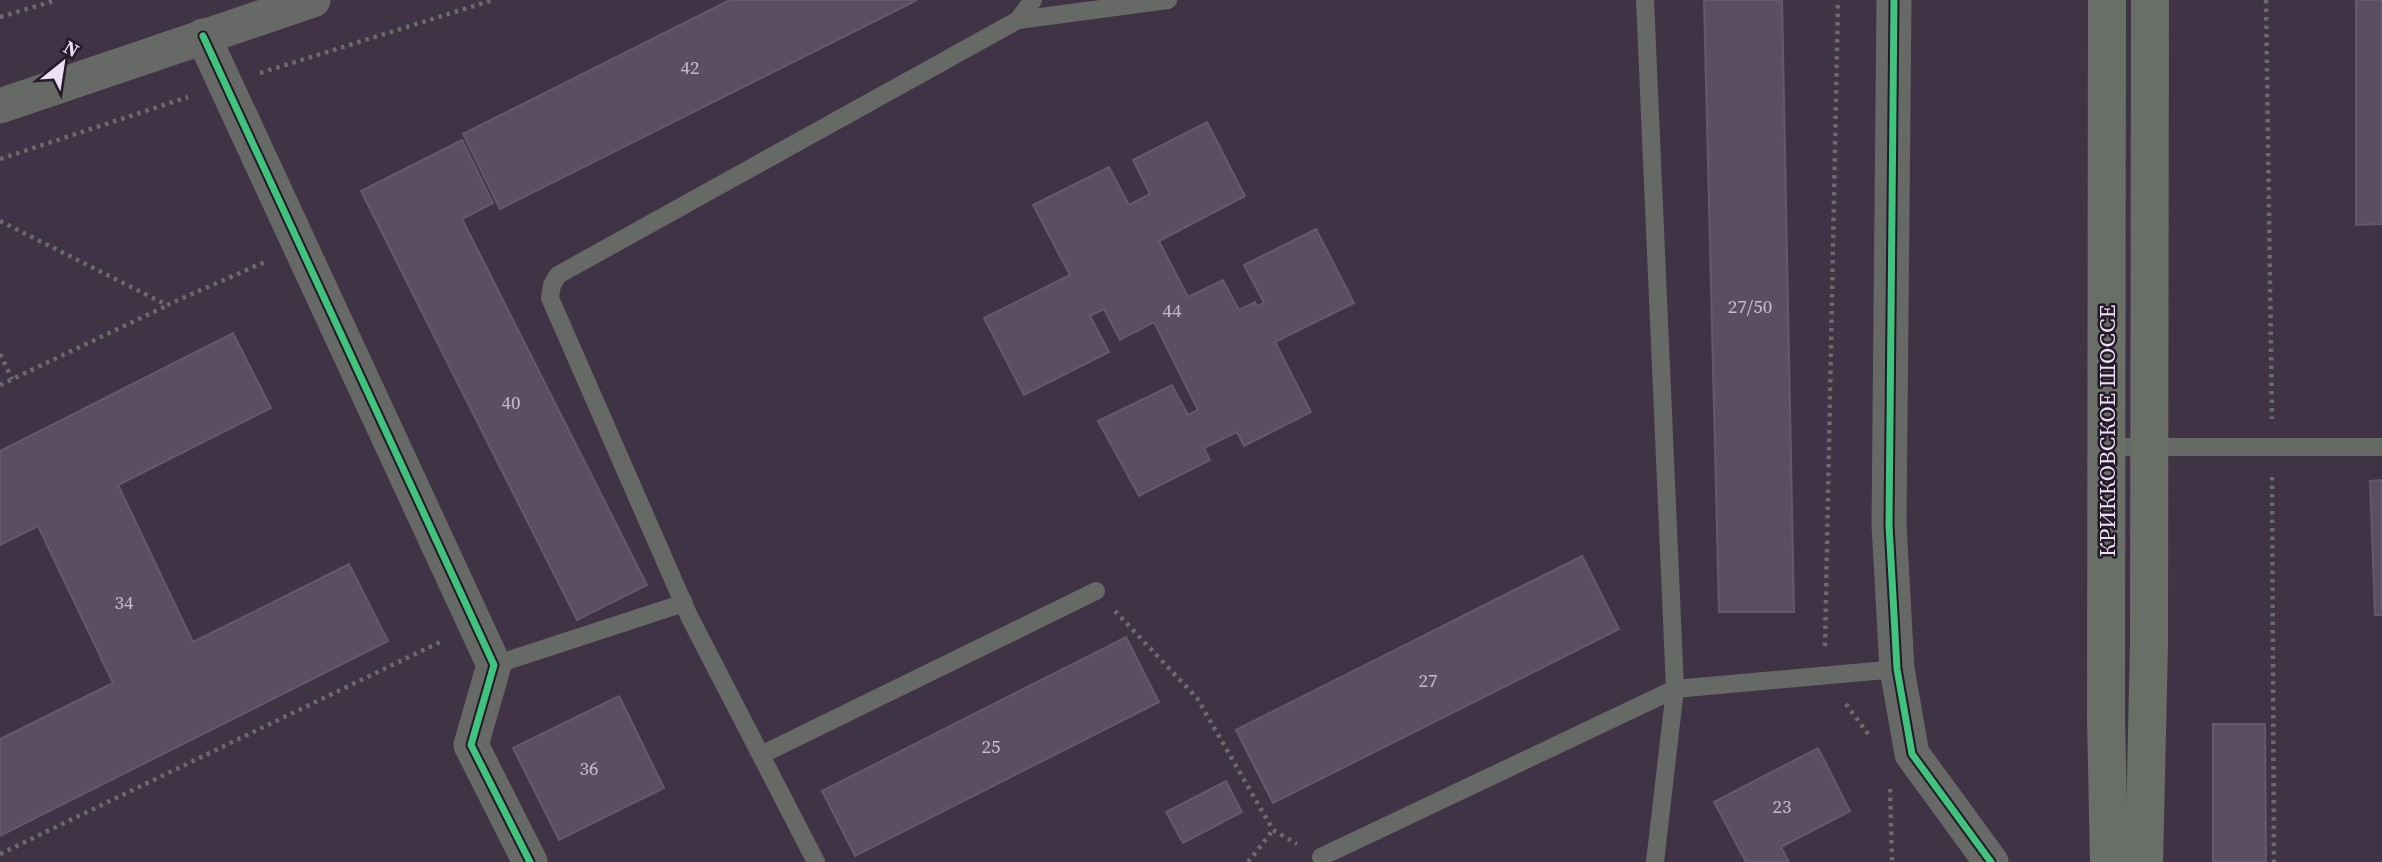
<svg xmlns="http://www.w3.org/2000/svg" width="2382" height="862" viewBox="0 0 2382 862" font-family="'Source Serif 4',serif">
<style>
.building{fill:#5b4e61;stroke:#645969;stroke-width:2}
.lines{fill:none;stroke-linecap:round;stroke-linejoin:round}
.path{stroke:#6c6b6c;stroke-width:4.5;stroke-dasharray:3.5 5;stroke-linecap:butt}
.lane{stroke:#676966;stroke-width:18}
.street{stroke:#676966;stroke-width:35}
.secondary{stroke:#696e66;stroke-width:38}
.cycleway-casing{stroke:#231928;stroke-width:11}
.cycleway{stroke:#40c37c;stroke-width:7}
.labels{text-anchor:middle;stroke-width:5;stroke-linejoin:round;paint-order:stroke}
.number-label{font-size:19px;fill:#c8bbcf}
.street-label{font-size:23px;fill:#eddff4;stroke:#231928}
</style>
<rect width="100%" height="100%" fill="#3f3345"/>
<g class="building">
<path d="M730,0H917L500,209L463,134Z"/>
<path d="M1704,0H1782L1794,612H1719Z"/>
<path d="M2356,0H2382V224L2356,225Z"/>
<path d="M1207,122L1245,196L1159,241L1188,297L1223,280L1239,310L1255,302L1257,306L1264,303L1244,265L1316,229L1354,303L1275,342L1311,412L1244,446L1237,432L1204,448L1210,460L1139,496L1098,421L1172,385L1188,415L1198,410L1154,322L1120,340L1104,309L1090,316L1109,352L1024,395L984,318L1070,275L1033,205L1109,167L1129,205L1150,194L1133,160Z"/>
<path d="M462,140L493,203L462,219L647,585L577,620L361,191Z"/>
<path d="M233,333L271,408L118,485L193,642L349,564L388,641L0,836V739L113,683L38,526L0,545V451Z"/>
<path d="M2382,480V615H2375L2370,481Z"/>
<path d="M1582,556L1619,629L1273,803L1236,730Z"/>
<path d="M1126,637L1159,702L855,856L822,791Z"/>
<path d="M619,696L664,788L559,840L513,748Z"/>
<path d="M2213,724H2265L2266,862H2213Z"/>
<path d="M1818,748L1850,811L1781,847L1789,862H1746L1714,802Z"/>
<path d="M1226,781L1242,812L1183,843L1166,812Z"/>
</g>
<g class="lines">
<g class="path">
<path d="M2266,0L2272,419"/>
<path d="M0,17L57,0"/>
<path d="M260,73L493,0"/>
<path d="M0,159L188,97"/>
<path d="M0,221L167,305L267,261"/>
<path d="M0,354L12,379"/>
<path d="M0,385L166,306"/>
<path d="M2272,477L2274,862"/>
<path d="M1115,611L1197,698L1273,830L1297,844"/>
<path d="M1825,646L1838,0"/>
<path d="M1846,704L1868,734"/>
<path d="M1890,789L1892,862"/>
<path d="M0,854L440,642"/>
<path d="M1248,862L1273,830"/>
</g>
<g class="lane">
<path d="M1018,20L1168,0"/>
<path d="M2108,447H2382"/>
<path d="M494,665L684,603"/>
<path d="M761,755L1096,591"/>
<path d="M1321,857L1675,689L1645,0"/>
<path d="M816,862L689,616L550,298L552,285L558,275L1018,20L1033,0"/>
<path d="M1655,862L1675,689L1897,669"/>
</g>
<g class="street">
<path d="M1894,0L1889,525L1897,669L1912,754L1991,862"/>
<path d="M203,36L494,665L471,745L530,862"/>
<path d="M0,106L313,0"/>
</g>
<g class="secondary">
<path d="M2107,0L2106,718L2109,862"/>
<path d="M2144,862L2149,645L2150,0"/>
</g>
<g class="cycleway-casing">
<g id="cycleway">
<path d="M1894,0L1889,525L1897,669L1912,754L1991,862"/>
<path d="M203,36L494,665L471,745L530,862"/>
</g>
</g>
<use href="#cycleway" class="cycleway"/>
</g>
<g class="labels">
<g class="number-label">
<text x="690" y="74">42</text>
<text x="1750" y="313">27/50</text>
<text x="1172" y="317">44</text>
<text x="511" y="409">40</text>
<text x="124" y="609">34</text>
<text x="1428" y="687">27</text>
<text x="991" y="753">25</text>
<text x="589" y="775">36</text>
<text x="1782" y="813">23</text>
</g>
<g class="street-label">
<text transform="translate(2107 431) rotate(-90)" y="8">КРИККОВСКОЕ ШОССЕ</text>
</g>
</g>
<g transform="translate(63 63) rotate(30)" stroke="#231928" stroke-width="5" paint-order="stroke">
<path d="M0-5L12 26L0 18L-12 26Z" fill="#eddff4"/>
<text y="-10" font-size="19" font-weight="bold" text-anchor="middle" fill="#eddff4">N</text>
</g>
</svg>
